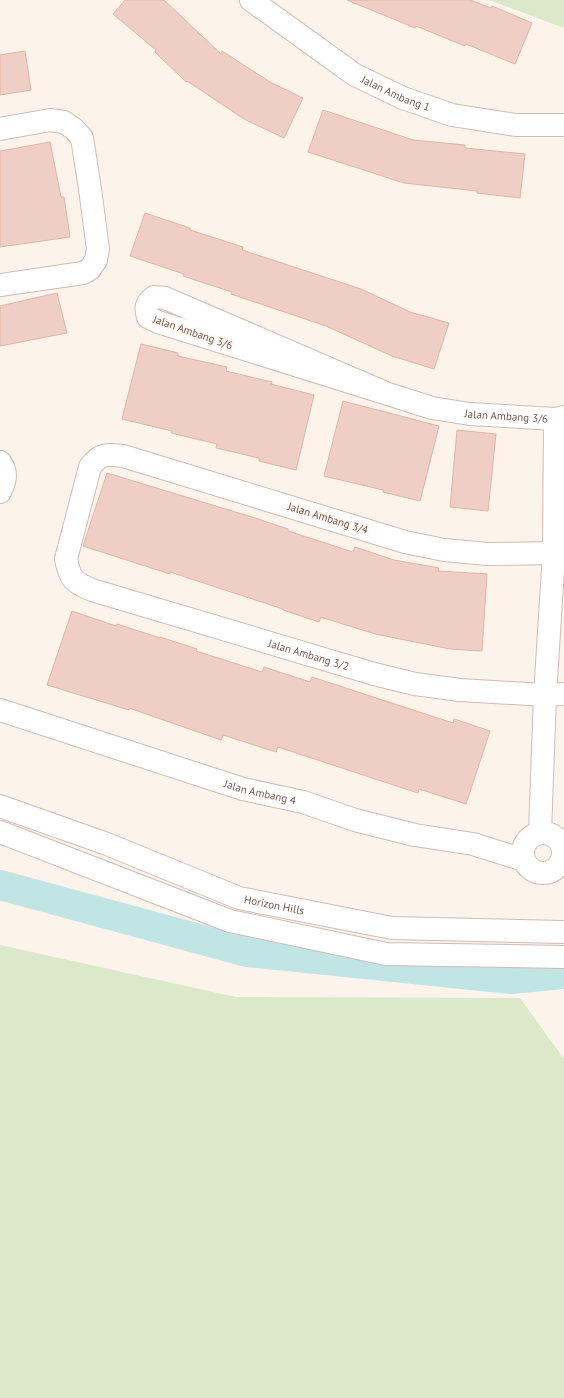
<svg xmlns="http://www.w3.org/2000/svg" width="564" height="1398" viewBox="0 0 564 1398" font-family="'PT Sans',sans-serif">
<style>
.green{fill:#dbe9ca}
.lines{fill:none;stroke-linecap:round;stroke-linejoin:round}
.river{stroke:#c0e5e4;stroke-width:30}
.building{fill:#efcfc5;stroke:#e1b4a6}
.minor-casing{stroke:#d0bcb3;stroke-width:24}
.minor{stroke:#fff;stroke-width:22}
.labels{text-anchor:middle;stroke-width:4;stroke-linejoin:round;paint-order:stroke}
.street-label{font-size:11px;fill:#76574f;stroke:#fef7f2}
</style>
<rect width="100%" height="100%" fill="#fcf3eb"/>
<g class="green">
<path d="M489,0H564V28Z"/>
<path d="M0,945L236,997L520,998L564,1059V1398H0Z"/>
</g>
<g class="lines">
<path class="river" d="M0,885L247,952L511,979L564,974"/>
</g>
<g class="building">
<path d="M125,0H164L221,54L222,51L270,82L303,98L284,138L244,119L187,81L186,82L155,52L156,50L113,14Z"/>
<path d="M347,0H470L491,8L492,6L532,23L515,64L466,44L465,46L416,26L415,28Z"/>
<path d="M25,51L31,90L0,95V55Z"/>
<path d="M323,110L413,140L465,145V148L525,154L520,198L477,193V191L404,183L308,152Z"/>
<path d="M50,142L61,197H64L70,237L0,247V151Z"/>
<path d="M145,213L190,228V230L243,247L242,250L361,289L410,312L449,323L434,369L392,356L326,326L231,294L232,292L183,276L184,274L130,256Z"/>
<path d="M57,293L67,333L0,346V306Z"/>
<path d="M141,344L178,353V356L227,367L226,371L272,382L271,384L314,395L296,470L259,461V458L216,448L217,444L171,433L172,431L122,419Z"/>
<path d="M343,401L439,426L420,501L383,492V490L324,476Z"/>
<path d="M457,430L496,434L488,511L450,507Z"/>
<path d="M107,473L252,517L288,529V531L353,552L355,547L394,560L439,568L438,571L487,574L482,651L450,649L375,634L321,617L319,622L283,610V609L170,572V574L83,546Z"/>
<path d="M72,611L116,626L117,624L160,638V637L197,649L196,651L262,672L264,667L310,682L312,677L453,723L454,719L490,731L466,804L419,789L418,793L278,747L276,752L223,735L221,740L129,708V710L47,685Z"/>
</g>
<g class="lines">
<g class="minor-casing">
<g id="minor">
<path id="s1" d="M251,0L355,75L403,98L452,115L516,125H564"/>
<path d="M0,129L50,120L64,122L74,129L82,138L90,189L98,249L96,260L90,269L83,273L0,285"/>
<path id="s2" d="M388,394L158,322L148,317C145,307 146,303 154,297L165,298L388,394L432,408L470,414L555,419L564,417"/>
<path d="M0,462C8,472 5,482 0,492"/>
<path id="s3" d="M564,553L487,554L444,550L405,542L123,456C107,454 100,453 90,467L66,559C70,579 73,582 92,590L374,674L415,684L460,690L545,695L564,694"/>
<path id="s4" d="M0,710L243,789L303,802L355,820L415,835L473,844L524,860"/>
<path id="s5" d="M0,806L107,844L239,898L392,928L564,932"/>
<path d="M0,832L230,921L386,954L564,957"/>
<circle cx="543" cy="853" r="20"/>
<path d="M540,833L545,695L554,554L555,419"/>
</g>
</g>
<use href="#minor" class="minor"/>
</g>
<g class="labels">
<g class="street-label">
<text dy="4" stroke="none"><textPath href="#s1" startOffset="173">Jalan Ambang 1</textPath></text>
<text transform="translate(193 332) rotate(19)" y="4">Jalan Ambang 3/6</text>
<text dy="4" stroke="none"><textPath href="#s2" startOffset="650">Jalan Ambang 3/6</textPath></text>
<text transform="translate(328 518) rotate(17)" y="4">Jalan Ambang 3/4</text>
<text dy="4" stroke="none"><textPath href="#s3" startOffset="857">Jalan Ambang 3/2</textPath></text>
<text dy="4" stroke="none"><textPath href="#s4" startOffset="273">Jalan Ambang 4</textPath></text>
<text dy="4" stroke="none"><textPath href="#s5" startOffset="292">Horizon Hills</textPath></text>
</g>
</g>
</svg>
